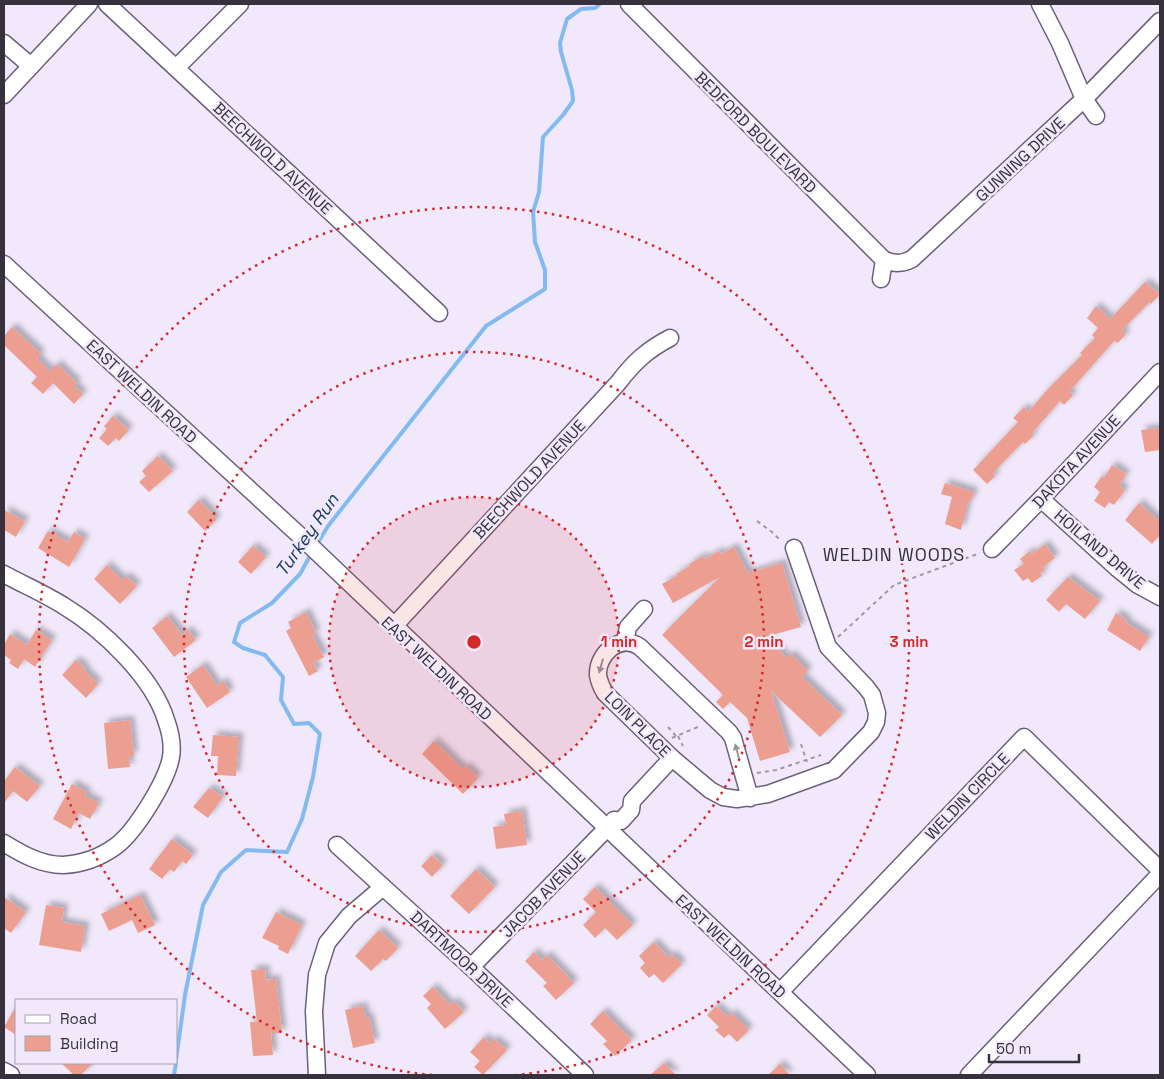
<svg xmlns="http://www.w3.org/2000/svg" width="1164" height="1079" viewBox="0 0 1164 1079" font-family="'Space Grotesk',sans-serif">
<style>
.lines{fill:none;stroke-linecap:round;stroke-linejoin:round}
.stream{stroke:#83bbf1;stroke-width:4}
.building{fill:#ec9e90;filter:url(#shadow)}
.minor-casing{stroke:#6b6079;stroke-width:19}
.path{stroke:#9d96a5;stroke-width:2;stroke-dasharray:4 4;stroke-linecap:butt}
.minor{stroke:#fff;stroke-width:16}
.oneway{fill:#9a989e}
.ring{fill:none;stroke:#d62828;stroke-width:2.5;stroke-dasharray:2.5 5}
.labels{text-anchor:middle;stroke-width:5;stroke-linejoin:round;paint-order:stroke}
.street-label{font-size:16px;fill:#36313d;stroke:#f1e9fb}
.water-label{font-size:18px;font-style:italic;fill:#113a5d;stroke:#f1e9fb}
.neighbourhood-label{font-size:18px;letter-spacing:1px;fill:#36313d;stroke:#f1e9fb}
.centre{fill:#d62828;stroke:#f1e9fb;stroke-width:2.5}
.ring-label{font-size:15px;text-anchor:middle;font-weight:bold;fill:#d62828;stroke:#f1e9fb;stroke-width:5;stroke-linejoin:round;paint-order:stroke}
</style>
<defs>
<filter id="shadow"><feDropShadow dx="4.5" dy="-4.5" stdDeviation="2.5" flood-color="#0004"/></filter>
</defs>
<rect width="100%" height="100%" fill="#f1e9fb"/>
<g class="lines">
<g class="stream">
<path d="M316,546L328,526L486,326L545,289V270L535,242L533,212L539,192L543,137L563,115L573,101L572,90L561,52L560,43L567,19L581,9L595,8L600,4"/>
<path d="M176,1060L185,995L203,905L221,872L246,850L287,852L302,819L313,777L320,734L309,723L294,724L281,700L283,677L265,655L243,648L234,642L240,623L272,603L300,574L311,554"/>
<path d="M174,1075L176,1063"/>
</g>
</g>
<g class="building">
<path d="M1145,282L1160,294L1151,304L1150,302L1122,330L1126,334L1118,343L1114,341L1069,392L1073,395L1064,405L1060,401L1032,433L1034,435L1025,444L1023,442L993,473L995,476L987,484L973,470L1018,422L1013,418L1024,407L1028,412L1048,389L1082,355L1080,353L1095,338L1092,335L1098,328L1087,318L1096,306L1110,319Z"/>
<path d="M12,327L41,354L37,358L50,371L57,364L77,383L74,386L83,394L74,404L53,383L43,394L31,383L37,377L4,345V336Z"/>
<path d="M113,416L129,430L119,441L116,438L108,446L99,438L107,429L104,426Z"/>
<path d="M1160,428V450L1145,452L1141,430Z"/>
<path d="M158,456L173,471L149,492L139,482L146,476L142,471Z"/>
<path d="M1112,465L1126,474L1119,486L1125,490L1114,505L1109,502L1105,508L1094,501L1100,492L1094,487L1102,476L1104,478Z"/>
<path d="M945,483L974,492L970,503L968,502L961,530L945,524L952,497L941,494Z"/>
<path d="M199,500L217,519L205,531L187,512Z"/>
<path d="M1139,503L1160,522V535L1152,544L1125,520Z"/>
<path d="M4,510L25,521L16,537L4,530Z"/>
<path d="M48,531L68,542L74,532L85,539L69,567L38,548Z"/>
<path d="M1045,544L1055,558L1043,567L1045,570L1040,573L1042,576L1032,583L1028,578L1023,581L1014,570L1024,564L1020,559L1030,551L1032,554Z"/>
<path d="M253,546L266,557L251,574L238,562Z"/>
<path d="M734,547L748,573L782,563L801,627L765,637L787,658L791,654L808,671L802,677L842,715L820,737L771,691L790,752L760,761L747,718L730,702L723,709L716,702L723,695L662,635L720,577L673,603L662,584L677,576L676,574L690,566L689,564L703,556L705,559L719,551L721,554Z"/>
<path d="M107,565L122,580L126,576L137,586L120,604L94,579Z"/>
<path d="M1068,577L1100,601L1085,619L1066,604L1059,612L1046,600Z"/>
<path d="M306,612L316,633L312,635L324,657L313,663L318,671L309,676L286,631L291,628L288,622Z"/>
<path d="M1116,613L1127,620L1125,622L1149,637L1140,651L1107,630Z"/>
<path d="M167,616L182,635L188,630L196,640L174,657L152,628Z"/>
<path d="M36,630L52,640L35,667L24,659L18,669L9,663L11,660L4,655V645L10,634L27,645Z"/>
<path d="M76,660L85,668L84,670L98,684L86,698L62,675Z"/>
<path d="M203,665L217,686L223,681L230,692L207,708L186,677Z"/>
<path d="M130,720L134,756H129L130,767L108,769L104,723Z"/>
<path d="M213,735L239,737L236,776L217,775L218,756H211Z"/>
<path d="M434,741L463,769L466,766L478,778L463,794L422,754Z"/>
<path d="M15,767L40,786L27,802L13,791L4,803V781Z"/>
<path d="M72,784L87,792L85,796L99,803L90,819L79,813L71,829L53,819Z"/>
<path d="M209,788L223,797L208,818L193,807Z"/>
<path d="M522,811L527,845L496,849L493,827L506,825L504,814Z"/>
<path d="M172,839L193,855L186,864L182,861L174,872L170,869L162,879L149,869Z"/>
<path d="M432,855L443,865L432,877L421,866Z"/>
<path d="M476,869L495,887L469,914L450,896Z"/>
<path d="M595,887L633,925L617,940L605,928L595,938L583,925L596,912L583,899Z"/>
<path d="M140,895L155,925L138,933L132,920L109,931L101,914Z"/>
<path d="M4,897L26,912L11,933L4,928Z"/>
<path d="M46,905L64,908L62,922L85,926L81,952L39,945Z"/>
<path d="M276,912L302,925L288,954L278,949L279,946L262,938Z"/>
<path d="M379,930L398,948L386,961L383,959L371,971L355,956Z"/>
<path d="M654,942L669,958L672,954L682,964L663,983L654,974L649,978L640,968L645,963L639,956Z"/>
<path d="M534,952L542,960L547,955L574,983L556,1000L543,986L547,983L525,961Z"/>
<path d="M265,969L266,980L276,979L282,1033H271L273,1055L253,1056L250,1022H257L251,970Z"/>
<path d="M433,987L450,1005L454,1001L464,1012L445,1029L427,1008L431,1004L423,996Z"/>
<path d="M16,1006V1035L4,1027Z"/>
<path d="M363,1006L366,1018L369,1017L375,1043L353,1048L345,1010Z"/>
<path d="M716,1006L728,1017L732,1013L749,1030L737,1042L729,1034L724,1038L715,1030L719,1027L707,1015Z"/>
<path d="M603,1011L632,1040L615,1056L603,1044L607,1041L590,1024Z"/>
<path d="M484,1037L490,1043L494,1039L507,1050L483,1075L474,1067L480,1061L470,1052Z"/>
<path d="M61,1063H93L81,1075H74Z"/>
<path d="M664,1063L676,1075H650Z"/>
<path d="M780,1064L790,1075H768Z"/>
</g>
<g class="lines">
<g class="minor-casing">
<g id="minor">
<path d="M107,4L439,313"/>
<path d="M629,4L884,260"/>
<path d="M1040,4L1060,43L1084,99L1096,116"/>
<path d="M4,43L31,66"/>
<path d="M176,68L240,4"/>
<path d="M4,95L89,4"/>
<path d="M4,264L298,534L867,1075"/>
<path d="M881,279L884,260C895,264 902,264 912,259L1084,99L1160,21"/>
<path d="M1041,499L1117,568L1138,585L1160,597"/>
<path d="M992,549L1041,499L1160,372"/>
<path d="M4,574C24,585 45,594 64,606C102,629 153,677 166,720C170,731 173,745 171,757C167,781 135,832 116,846C101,857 82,864 63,865C41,865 22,854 4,843"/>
<path d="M394,626L618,383C634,362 647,350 670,338"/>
<path d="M625,641L628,627L644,609"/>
<path d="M750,798L733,738L729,732L640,647C620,633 597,654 598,675C599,682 602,688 605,693L672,758L710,790L723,797L737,799L768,794L834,770L871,732L876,722L877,713L872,695L866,687L828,647L794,548"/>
<path d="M614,820L621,821L631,810L632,801L672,758"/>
<path d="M337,845L471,967L585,1075"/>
<path d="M471,967L613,822"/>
<path d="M780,992L1024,737L1160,870"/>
<path d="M4,1071L11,1075"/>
<path d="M317,1075L314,1011L317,975L327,943L349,916L383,887"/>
<path d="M969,1075L1160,874"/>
</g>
</g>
<g class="path">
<path d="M757,521L772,532L781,541"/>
<path d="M838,637L894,585L980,553"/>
<path d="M668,727L676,736"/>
<path d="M678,736L683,746"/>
<path d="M672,738L700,726"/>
<path d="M801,744L807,762"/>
<path d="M757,773L776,770L821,755"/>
</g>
<use href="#minor" class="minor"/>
</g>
<defs><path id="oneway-solid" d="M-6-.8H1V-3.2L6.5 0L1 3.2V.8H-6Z" transform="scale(1.25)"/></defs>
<g class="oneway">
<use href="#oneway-solid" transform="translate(601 666) rotate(106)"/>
<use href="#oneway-solid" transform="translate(737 751) rotate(-105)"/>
</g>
<circle cx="474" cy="642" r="145" fill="#d62828" fill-opacity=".12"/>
<g class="ring">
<circle cx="474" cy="642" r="145"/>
<circle cx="474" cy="642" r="290"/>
<path d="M432 1075A435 435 0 1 1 516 1075"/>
</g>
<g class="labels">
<g class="street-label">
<text transform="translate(756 132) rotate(45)" y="6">BEDFORD BOULEVARD</text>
<text transform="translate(273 158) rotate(43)" y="6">BEECHWOLD AVENUE</text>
<text transform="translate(1020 159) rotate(-43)" y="6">GUNNING DRIVE</text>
<text transform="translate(142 391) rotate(43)" y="6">EAST WELDIN ROAD</text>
<text transform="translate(1076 461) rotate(-47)" y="6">DAKOTA AVENUE</text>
<text transform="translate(529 479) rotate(-47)" y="6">BEECHWOLD AVENUE</text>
<text transform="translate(1100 549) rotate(40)" y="6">HOILAND DRIVE</text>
<text transform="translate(437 668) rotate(43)" y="6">EAST WELDIN ROAD</text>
<text transform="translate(638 724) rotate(45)" y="6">LOIN PLACE</text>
<text transform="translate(967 796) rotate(-46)" y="6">WELDIN CIRCLE</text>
<text transform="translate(543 894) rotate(-46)" y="6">JACOB AVENUE</text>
<text transform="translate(731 946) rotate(43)" y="6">EAST WELDIN ROAD</text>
<text transform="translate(462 959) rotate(43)" y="6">DARTMOOR DRIVE</text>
</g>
<g class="water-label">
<text transform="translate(307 535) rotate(-55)" y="6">Turkey Run</text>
</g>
<g class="neighbourhood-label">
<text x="894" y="561">WELDIN WOODS</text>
</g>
</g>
<circle cx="474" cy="642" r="8" class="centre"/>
<g class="ring-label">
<text x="619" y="647">1 min</text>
<text x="764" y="647">2 min</text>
<text x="909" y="647">3 min</text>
</g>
<rect width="1164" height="1079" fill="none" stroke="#36313d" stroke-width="10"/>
<rect x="15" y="999" width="162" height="65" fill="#f1e9fb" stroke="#a69faf"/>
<rect x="25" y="1015" width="25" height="8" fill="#ffffff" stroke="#a69faf"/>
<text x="60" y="1024" font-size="15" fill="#36313d">Road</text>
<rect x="25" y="1036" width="25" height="15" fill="#ec9e90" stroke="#a69faf"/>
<text x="60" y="1049" font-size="15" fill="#36313d">Building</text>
<path d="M989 1054v8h90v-8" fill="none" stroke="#36313d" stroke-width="2.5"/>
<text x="996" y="1054" font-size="15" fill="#36313d" stroke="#f1e9fb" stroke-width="4" paint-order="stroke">50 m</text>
</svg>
